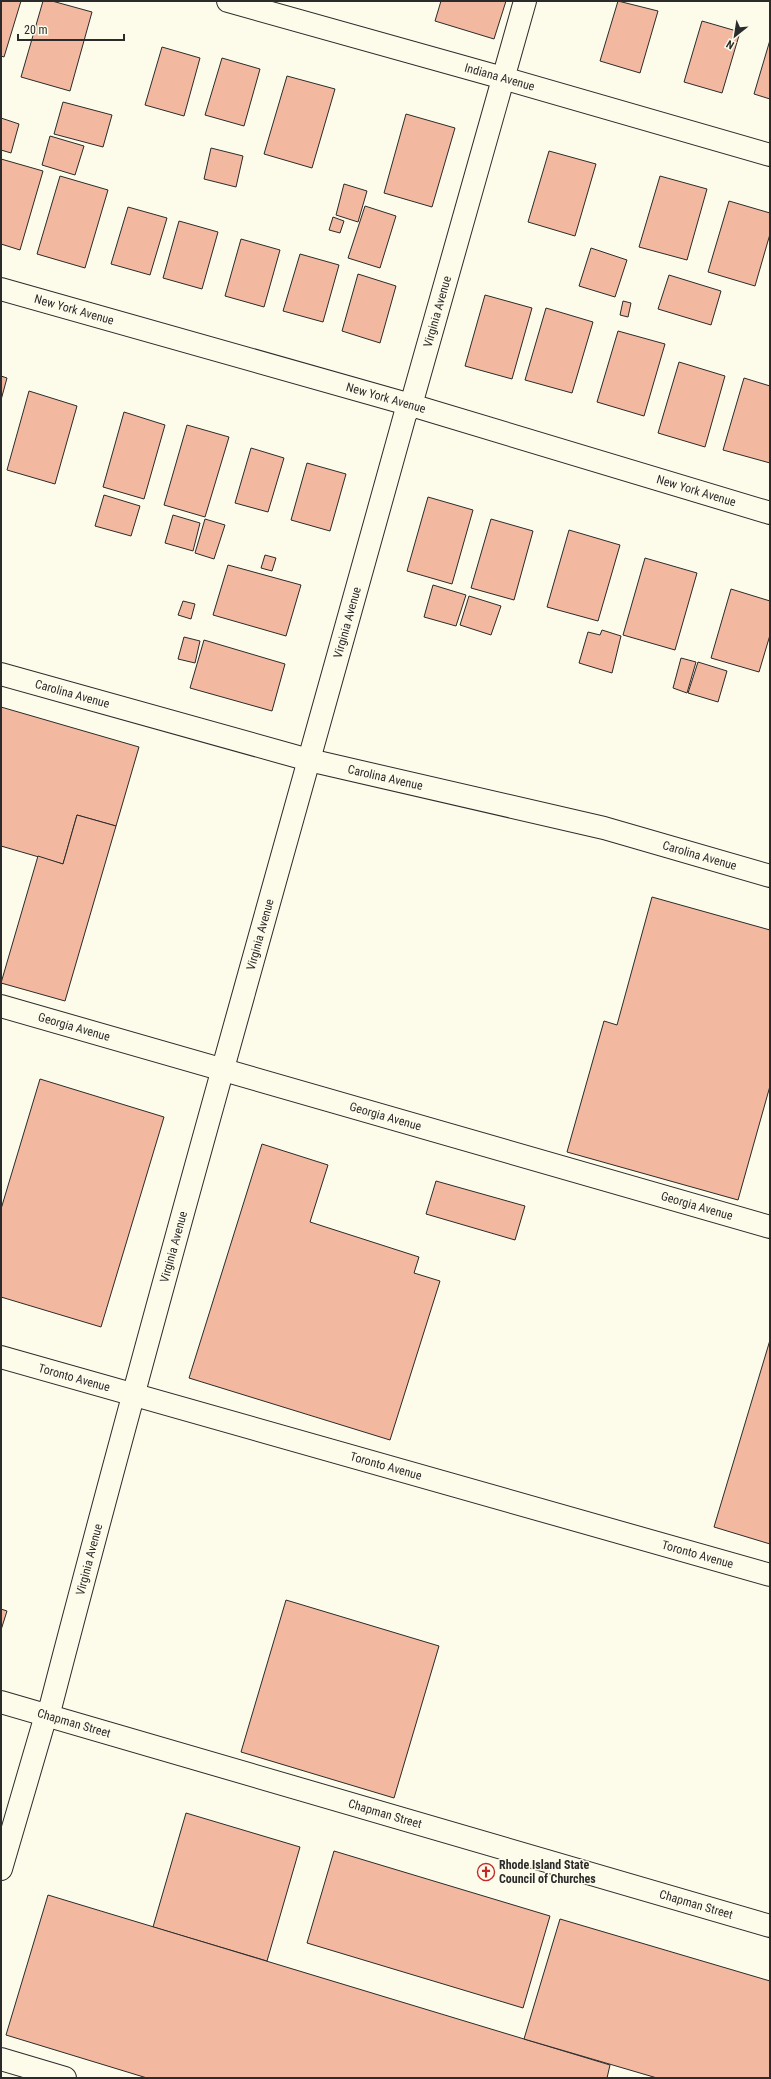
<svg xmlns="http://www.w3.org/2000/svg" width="771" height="2079" viewBox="0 0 771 2079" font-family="'Roboto Condensed',sans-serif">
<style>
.building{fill:#f2b8a0;stroke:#2b2b2b}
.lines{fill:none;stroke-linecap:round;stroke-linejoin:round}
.minor-casing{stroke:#2b2b2b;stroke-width:24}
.minor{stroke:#fdfbea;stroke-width:22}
.labels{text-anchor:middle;stroke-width:3;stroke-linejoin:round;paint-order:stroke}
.street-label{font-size:12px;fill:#2b2b2b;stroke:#fdfbea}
.poi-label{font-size:12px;font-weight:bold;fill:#2b2b2b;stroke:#fdfbea;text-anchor:start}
</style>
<rect width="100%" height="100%" fill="#fdfbea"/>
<g class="building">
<path d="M1,1H21L4,57L1,56Z"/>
<path d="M43,1H52L92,12L70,91L21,77Z"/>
<path d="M441,1H506L494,39L435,21Z"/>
<path d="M618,1L658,11L640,73L600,61Z"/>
<path d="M702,21L740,32L722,93L684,82Z"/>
<path d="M770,40V99L754,94Z"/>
<path d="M162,47L200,58L184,116L145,105Z"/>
<path d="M222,58L260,69L244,126L205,115Z"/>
<path d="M287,76L335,89L312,168L264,154Z"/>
<path d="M63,102L112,115L103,147L54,134Z"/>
<path d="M406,114L455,128L432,207L384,193Z"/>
<path d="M1,118L19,124L11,153L1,150Z"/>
<path d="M50,136L84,146L75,175L42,165Z"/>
<path d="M211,148L243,156L236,187L204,179Z"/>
<path d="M549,151L596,164L575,236L528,222Z"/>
<path d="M1,159L43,171L20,250L1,244Z"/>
<path d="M60,176L108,190L85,268L37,254Z"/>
<path d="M660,176L707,189L687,260L639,247Z"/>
<path d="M344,184L367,191L358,222L336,215Z"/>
<path d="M729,201L770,213V234L755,286L708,272Z"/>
<path d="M365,206L396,216L380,268L348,258Z"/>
<path d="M128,207L167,218L150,275L111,264Z"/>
<path d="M333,217L344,221L340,233L329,230Z"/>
<path d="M179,221L218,232L202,289L163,278Z"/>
<path d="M241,239L280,250L264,307L225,296Z"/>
<path d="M591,248L627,260L615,297L579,286Z"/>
<path d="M300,254L339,265L323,322L283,311Z"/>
<path d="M358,274L396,286L380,343L342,331Z"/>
<path d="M669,275L721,291L711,325L658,309Z"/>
<path d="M485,295L532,308L512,379L465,366Z"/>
<path d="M623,301L631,303L628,317L620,315Z"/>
<path d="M546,308L593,322L572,393L525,380Z"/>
<path d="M618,331L665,344L644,416L597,402Z"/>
<path d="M679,362L725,376L705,447L658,433Z"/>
<path d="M1,376L7,378L1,400Z"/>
<path d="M744,378L770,386V463L723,450Z"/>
<path d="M29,391L77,406L55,484L7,470Z"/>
<path d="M124,412L165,425L144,499L103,487Z"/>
<path d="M187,425L229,437L205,517L164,505Z"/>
<path d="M251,448L284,458L268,512L235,503Z"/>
<path d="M307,463L346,474L330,531L291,520Z"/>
<path d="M104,495L140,506L131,536L95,526Z"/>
<path d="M428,497L473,510L452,584L407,571Z"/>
<path d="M173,515L200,523L193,551L165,543Z"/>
<path d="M205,519L225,525L214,559L195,553Z"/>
<path d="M491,519L533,531L514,600L471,588Z"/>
<path d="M569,530L620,545L598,621L547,607Z"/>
<path d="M265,555L276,558L272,571L261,568Z"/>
<path d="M645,558L697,573L675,650L623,635Z"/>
<path d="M228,565L301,585L286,636L213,615Z"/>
<path d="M433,585L466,595L456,626L424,617Z"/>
<path d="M731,589L770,601V635L759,672L711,658Z"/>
<path d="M469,596L501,606L491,635L460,625Z"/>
<path d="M183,601L195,604L191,619L178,615Z"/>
<path d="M602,630L621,636L612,673L579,663L588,632L600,635Z"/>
<path d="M184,637L200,641L195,663L178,659Z"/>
<path d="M204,640L285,664L272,711L190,688Z"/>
<path d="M681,658L696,662L687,693L673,688Z"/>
<path d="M698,662L727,671L718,702L688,693Z"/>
<path d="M1,707L139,747L116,826L77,815L63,864L1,846Z"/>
<path d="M77,815L116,826L65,1001L1,983L38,856L63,864Z"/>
<path d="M652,897L770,930V1086L738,1200L567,1152L604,1021L617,1025Z"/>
<path d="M40,1079L164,1117L101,1327L1,1297V1209Z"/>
<path d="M262,1144L328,1165L310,1222L419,1257L414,1273L440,1281L390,1440L189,1378Z"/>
<path d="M436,1181L525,1206L515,1240L426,1214Z"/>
<path d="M770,1340V1544L714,1527Z"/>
<path d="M286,1600L439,1646L394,1798L241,1752Z"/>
<path d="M1,1609L7,1611L1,1630Z"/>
<path d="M186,1813L300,1847L267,1961L153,1927Z"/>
<path d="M334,1851L550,1916L523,2008L307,1943Z"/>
<path d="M48,1895L610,2065L607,2078H147L6,2035Z"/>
<path d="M560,1919L770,1981V2078H657L524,2039Z"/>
</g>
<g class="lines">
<g class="minor-casing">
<g id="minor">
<path id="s1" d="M228,1L503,78L770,155"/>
<path id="s2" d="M1,289L411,405L770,513"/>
<path id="s3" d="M1,674L309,760L604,828L770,876"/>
<path id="s4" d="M1,1006L770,1227"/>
<path id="s5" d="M1,1357L770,1575"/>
<path id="s6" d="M1,1702L770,1926"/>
<path id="s7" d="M1,1869L46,1715L51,1705C163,1274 286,845 405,415L411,405L525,1"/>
<path d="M1,2059L65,2078"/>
</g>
</g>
<use href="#minor" class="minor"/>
</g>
<defs>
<g id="church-ring" transform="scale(0.9)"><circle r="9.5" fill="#fdfbea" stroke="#c62828" stroke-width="1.5"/><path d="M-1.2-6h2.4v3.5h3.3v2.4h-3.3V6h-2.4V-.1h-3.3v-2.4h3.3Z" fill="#c62828"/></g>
</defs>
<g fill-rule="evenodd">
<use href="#church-ring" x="486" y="1872"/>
</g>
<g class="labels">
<g class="street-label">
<text dy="4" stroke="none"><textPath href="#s1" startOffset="282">Indiana Avenue</textPath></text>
<text dy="4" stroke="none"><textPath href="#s2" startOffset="76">New York Avenue</textPath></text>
<text dy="4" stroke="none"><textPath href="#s7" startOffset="1618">Virginia Avenue</textPath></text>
<text dy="4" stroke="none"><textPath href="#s2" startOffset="400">New York Avenue</textPath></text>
<text dy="4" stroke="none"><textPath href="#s2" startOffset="724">New York Avenue</textPath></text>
<text dy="4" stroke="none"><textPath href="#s7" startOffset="1294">Virginia Avenue</textPath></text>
<text dy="4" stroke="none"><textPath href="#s3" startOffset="74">Carolina Avenue</textPath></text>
<text dy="4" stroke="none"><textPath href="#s3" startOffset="398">Carolina Avenue</textPath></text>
<text dy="4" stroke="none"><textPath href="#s3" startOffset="722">Carolina Avenue</textPath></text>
<text dy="4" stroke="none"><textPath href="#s7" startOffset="970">Virginia Avenue</textPath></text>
<text dy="4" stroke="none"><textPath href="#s4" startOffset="76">Georgia Avenue</textPath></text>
<text dy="4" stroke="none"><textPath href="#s4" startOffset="400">Georgia Avenue</textPath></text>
<text dy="4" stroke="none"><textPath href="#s4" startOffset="724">Georgia Avenue</textPath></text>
<text dy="4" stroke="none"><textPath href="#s7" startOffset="646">Virginia Avenue</textPath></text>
<text dy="4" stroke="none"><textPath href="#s5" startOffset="76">Toronto Avenue</textPath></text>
<text dy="4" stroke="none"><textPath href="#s5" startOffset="400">Toronto Avenue</textPath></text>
<text dy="4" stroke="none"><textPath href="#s5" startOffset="724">Toronto Avenue</textPath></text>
<text dy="4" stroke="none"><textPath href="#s7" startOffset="322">Virginia Avenue</textPath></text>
<text dy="4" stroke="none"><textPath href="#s6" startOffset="76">Chapman Street</textPath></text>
<text dy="4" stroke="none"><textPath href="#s6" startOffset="400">Chapman Street</textPath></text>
<text dy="4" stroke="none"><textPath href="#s6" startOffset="724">Chapman Street</textPath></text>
</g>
<g class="poi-label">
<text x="499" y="1869">Rhode Island State<tspan x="499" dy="14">Council of Churches</tspan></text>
</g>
</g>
<rect width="771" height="2079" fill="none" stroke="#2b2b2b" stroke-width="4"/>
<g transform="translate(735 36) rotate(210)" stroke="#fdfbea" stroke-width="3" paint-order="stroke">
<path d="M0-3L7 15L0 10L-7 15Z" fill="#2b2b2b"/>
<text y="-6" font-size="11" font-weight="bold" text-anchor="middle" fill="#2b2b2b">N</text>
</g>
<path d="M18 34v6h106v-6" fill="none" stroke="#2b2b2b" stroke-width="2"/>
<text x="24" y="34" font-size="12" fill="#2b2b2b" stroke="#fdfbea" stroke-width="3" paint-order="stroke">20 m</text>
</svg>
